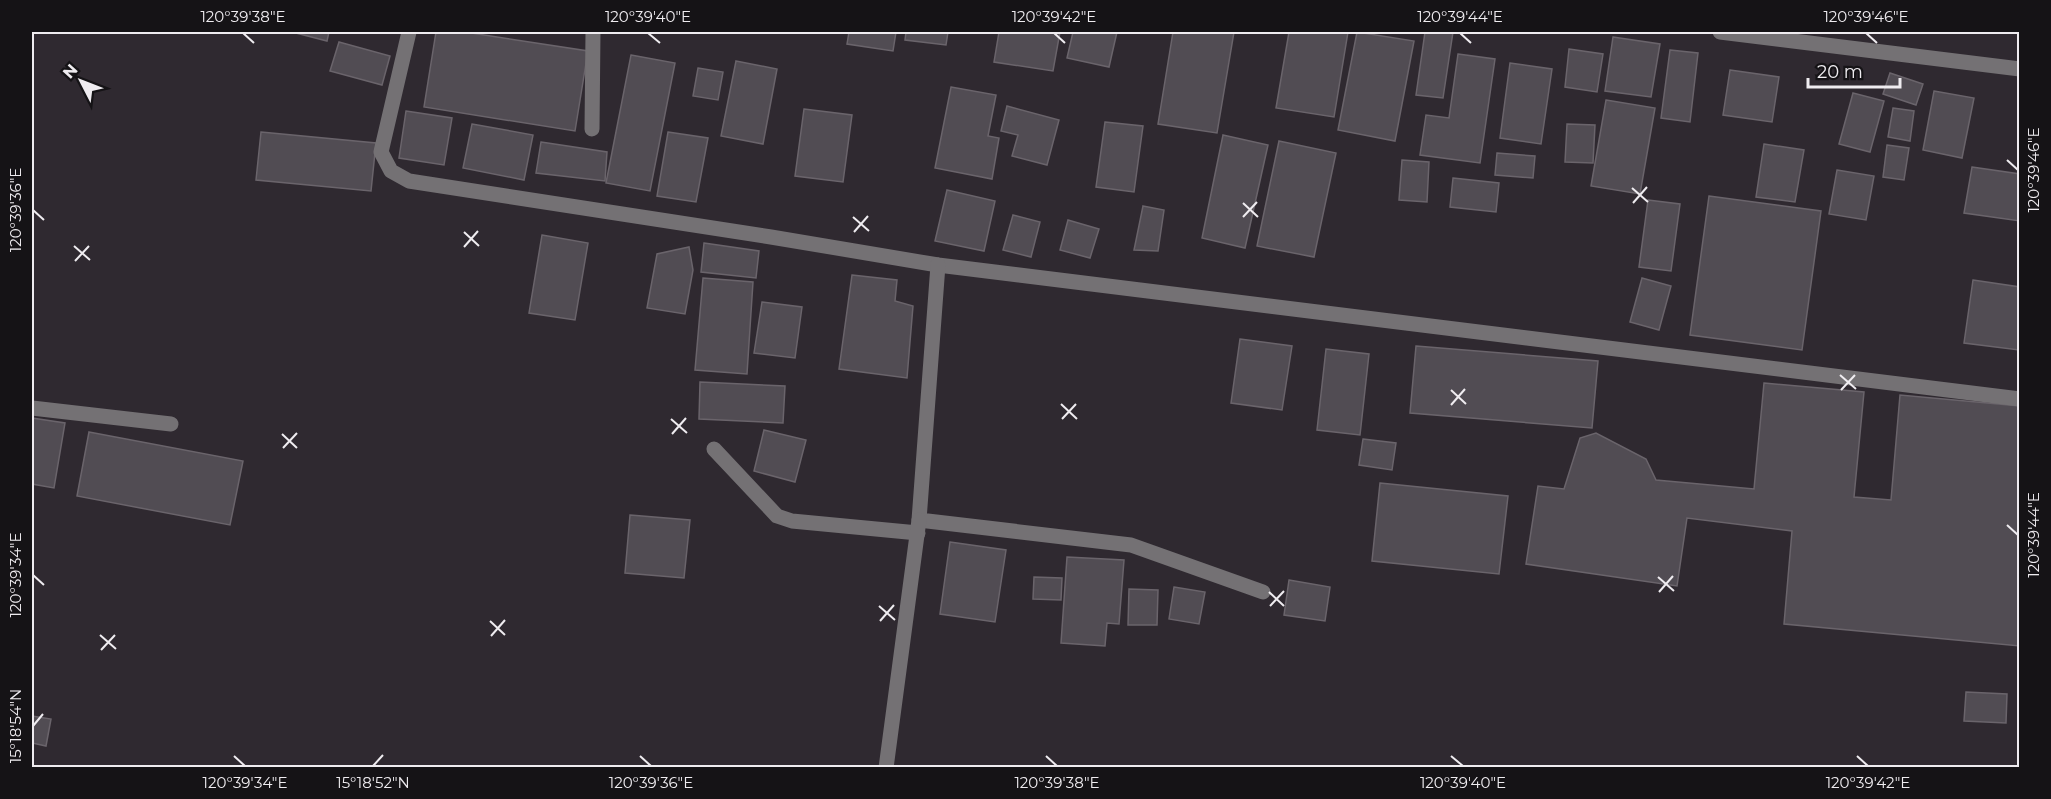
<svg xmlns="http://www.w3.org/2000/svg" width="2051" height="799" viewBox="0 0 2051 799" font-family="Montserrat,sans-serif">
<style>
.building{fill:#514c53;stroke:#6a646b;stroke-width:1.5}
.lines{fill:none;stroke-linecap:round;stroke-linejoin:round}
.minor{stroke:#747174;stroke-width:15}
.ticks{fill:none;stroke:#efecf0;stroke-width:2}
.neatline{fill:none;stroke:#efecf0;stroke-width:2}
.ticks-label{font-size:15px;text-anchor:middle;fill:#efecf0}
</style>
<rect width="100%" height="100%" fill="#2f2930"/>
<g class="building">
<path d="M292,32H329L327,41Z"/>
<path d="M436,32H465L588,51L575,131L424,107Z"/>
<path d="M849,32H896L893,51L847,44Z"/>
<path d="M906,32H948L946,45L905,40Z"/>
<path d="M999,32H1060L1053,71L994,62Z"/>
<path d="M1073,32H1117L1109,67L1067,58Z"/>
<path d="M1173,32H1234L1217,133L1158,124Z"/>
<path d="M1289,32H1348L1334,117L1276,108Z"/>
<path d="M1357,32L1414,41L1395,141L1338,130Z"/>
<path d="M1425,32H1453L1443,98L1416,95Z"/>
<path d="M1613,37L1660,44L1651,97L1605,91Z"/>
<path d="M339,42L390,56L382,85L330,71Z"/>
<path d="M1569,49L1603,54L1597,92L1565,87Z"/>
<path d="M1670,50L1698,53L1690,122L1661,118Z"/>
<path d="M1458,54L1495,59L1480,163L1420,155L1426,115L1449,118Z"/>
<path d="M631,55L675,63L650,191L606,183Z"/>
<path d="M736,61L777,69L763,144L721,136Z"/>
<path d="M1510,63L1552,69L1541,144L1500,138Z"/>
<path d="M698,68L723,72L718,100L693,96Z"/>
<path d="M1730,70L1779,77L1772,122L1723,115Z"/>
<path d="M1890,73L1923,84L1916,105L1883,94Z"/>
<path d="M951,87L996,95L988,136L999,138L992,179L935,168Z"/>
<path d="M1934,91L1974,98L1962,158L1923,150Z"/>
<path d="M1853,93L1884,101L1870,152L1839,144Z"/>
<path d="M1606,100L1655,108L1640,194L1591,186Z"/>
<path d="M1007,106L1059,120L1047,165L1012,156L1018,135L1001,131Z"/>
<path d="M1893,108L1914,111L1910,141L1888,137Z"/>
<path d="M804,109L852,115L843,182L795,176Z"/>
<path d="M406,111L452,118L444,165L399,158Z"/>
<path d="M1105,122L1143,126L1134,192L1096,187Z"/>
<path d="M472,124L533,135L524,180L463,168Z"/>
<path d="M1567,124L1595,125L1593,163L1565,162Z"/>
<path d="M261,132L376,143L371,191L256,180Z"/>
<path d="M668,132L708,138L696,202L657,196Z"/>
<path d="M1223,135L1268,145L1245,248L1202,238Z"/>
<path d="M1279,141L1336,153L1314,257L1257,246Z"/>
<path d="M541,142L607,152L605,181L536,173Z"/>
<path d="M1764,144L1804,150L1795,202L1756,197Z"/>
<path d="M1887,145L1909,148L1904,180L1883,177Z"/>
<path d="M1497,153L1535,156L1533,178L1495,175Z"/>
<path d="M1402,160L1429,162L1427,202L1399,200Z"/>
<path d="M1972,167L2020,174V221L1964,213Z"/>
<path d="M1837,170L1874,176L1866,220L1829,214Z"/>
<path d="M1453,178L1499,183L1496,212L1450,207Z"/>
<path d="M947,190L995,201L984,251L935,241Z"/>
<path d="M1709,196L1821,211L1802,350L1690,335Z"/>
<path d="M1648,200L1680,204L1671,271L1639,267Z"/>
<path d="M1143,206L1164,210L1158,251L1134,250Z"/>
<path d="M1013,215L1040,222L1031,257L1003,250Z"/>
<path d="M1068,220L1099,229L1090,258L1060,250Z"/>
<path d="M542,235L588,243L575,320L529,313Z"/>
<path d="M704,243L759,251L756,278L701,272Z"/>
<path d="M689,247L693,270L685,314L647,308L657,254Z"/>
<path d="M852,275L897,280L895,301L913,306L907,378L839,369Z"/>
<path d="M703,278L753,282L747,374L695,370Z"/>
<path d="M1642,278L1671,286L1659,330L1630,322Z"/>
<path d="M1973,280L2020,287L2019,350L1964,343Z"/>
<path d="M762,302L802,307L795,358L754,353Z"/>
<path d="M1240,339L1292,346L1282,410L1231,403Z"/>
<path d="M1416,346L1598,361L1592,428L1410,413Z"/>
<path d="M1326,349L1369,354L1360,435L1317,430Z"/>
<path d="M700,382L785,386L783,423L699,419Z"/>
<path d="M1764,383L1864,392L1854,497L1891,500L1900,395L2020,406V646L1784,624L1792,531L1687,518L1677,586L1526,564L1538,486L1564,489L1580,438L1596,433L1646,459L1656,480L1754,489Z"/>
<path d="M32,418L65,423L54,488L32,484Z"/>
<path d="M764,430L806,440L795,482L754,471Z"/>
<path d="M89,432L243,461L230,525L77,496Z"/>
<path d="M1363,439L1396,443L1392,470L1359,465Z"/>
<path d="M1380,483L1508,496L1499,574L1372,561Z"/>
<path d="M630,515L690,520L684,578L625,573Z"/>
<path d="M950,542L1006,550L995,622L940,614Z"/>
<path d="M1067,557L1124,560L1119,624L1107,623L1105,646L1061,643Z"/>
<path d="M1034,577L1062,578L1061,600L1033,599Z"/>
<path d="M1289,580L1330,587L1325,621L1284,615Z"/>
<path d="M1174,587L1205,592L1199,624L1169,619Z"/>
<path d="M1129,589L1158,590L1157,625H1128Z"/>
<path d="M1966,692L2007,694L2006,723L1964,721Z"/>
<path d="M32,716L51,719L46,746L32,743Z"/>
</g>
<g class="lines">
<g class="minor">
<path d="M409,32L381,152L391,171L409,181L771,237L938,265L2020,399"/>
<path d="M1720,32L2020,69"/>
<path d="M592,129L593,32"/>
<path d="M938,265L919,520L1131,545L1263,592"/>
<path d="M32,408L171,424"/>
<path d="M714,449L777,516L792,521L918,533"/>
<path d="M886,768L919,520"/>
</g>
</g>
<path class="ticks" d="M243,33L254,43M648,33L660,43M1054,33L1065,43M1460,33L1471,43M1866,33L1877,43M2007,160L2018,170M1632,188L1648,202M1243,203L1258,217M1633,203L1647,187M33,210L44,220M853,217L869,231M1243,217L1257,202M464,232L479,246M854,232L868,216M74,246L90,260M464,247L478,231M75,261L89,246M1840,375L1856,389M1451,390L1466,404M1841,390L1855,375M1061,404L1077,419M1451,405L1465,389M671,419L687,433M1062,419L1076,404M282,434L297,448M672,434L686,418M283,448L297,433M2007,525L2018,535M33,575L44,585M1658,577L1674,591M1269,592L1284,606M1659,592L1673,576M879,606L895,620M1270,606L1284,591M490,621L505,635M880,621L894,605M100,635L116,649M491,636L505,620M101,650L115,635M33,726L43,714M234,756L245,766M640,756L651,766M1046,756L1057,766M1451,756L1463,766M1857,756L1868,766M373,766L383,755"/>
<rect width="2051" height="799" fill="none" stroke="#151316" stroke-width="66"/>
<g transform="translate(81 81) rotate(312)" stroke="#151316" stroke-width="4.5" paint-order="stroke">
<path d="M0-4.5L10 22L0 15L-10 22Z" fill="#efecf0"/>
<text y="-9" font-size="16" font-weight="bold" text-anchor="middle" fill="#efecf0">N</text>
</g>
<path d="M1808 78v9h92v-9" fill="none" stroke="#efecf0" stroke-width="3"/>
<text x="1817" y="78" font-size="18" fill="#efecf0" stroke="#151316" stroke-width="4.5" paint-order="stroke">20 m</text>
<rect x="33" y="33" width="1985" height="733" class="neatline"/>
<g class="ticks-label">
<text x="243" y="22">120°39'38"E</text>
<text x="648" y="22">120°39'40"E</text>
<text x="1054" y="22">120°39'42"E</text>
<text x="1460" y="22">120°39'44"E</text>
<text x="1866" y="22">120°39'46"E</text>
<text transform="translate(2034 170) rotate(-90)" y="5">120°39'46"E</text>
<text transform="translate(16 210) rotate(-90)" y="5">120°39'36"E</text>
<text transform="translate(2034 535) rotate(-90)" y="5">120°39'44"E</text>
<text transform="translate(16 575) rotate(-90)" y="5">120°39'34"E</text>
<text transform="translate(16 726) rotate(-90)" y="5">15°18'54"N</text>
<text x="245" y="788">120°39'34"E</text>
<text x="373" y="788">15°18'52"N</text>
<text x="651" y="788">120°39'36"E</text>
<text x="1057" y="788">120°39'38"E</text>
<text x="1463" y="788">120°39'40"E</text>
<text x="1868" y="788">120°39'42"E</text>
</g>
</svg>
